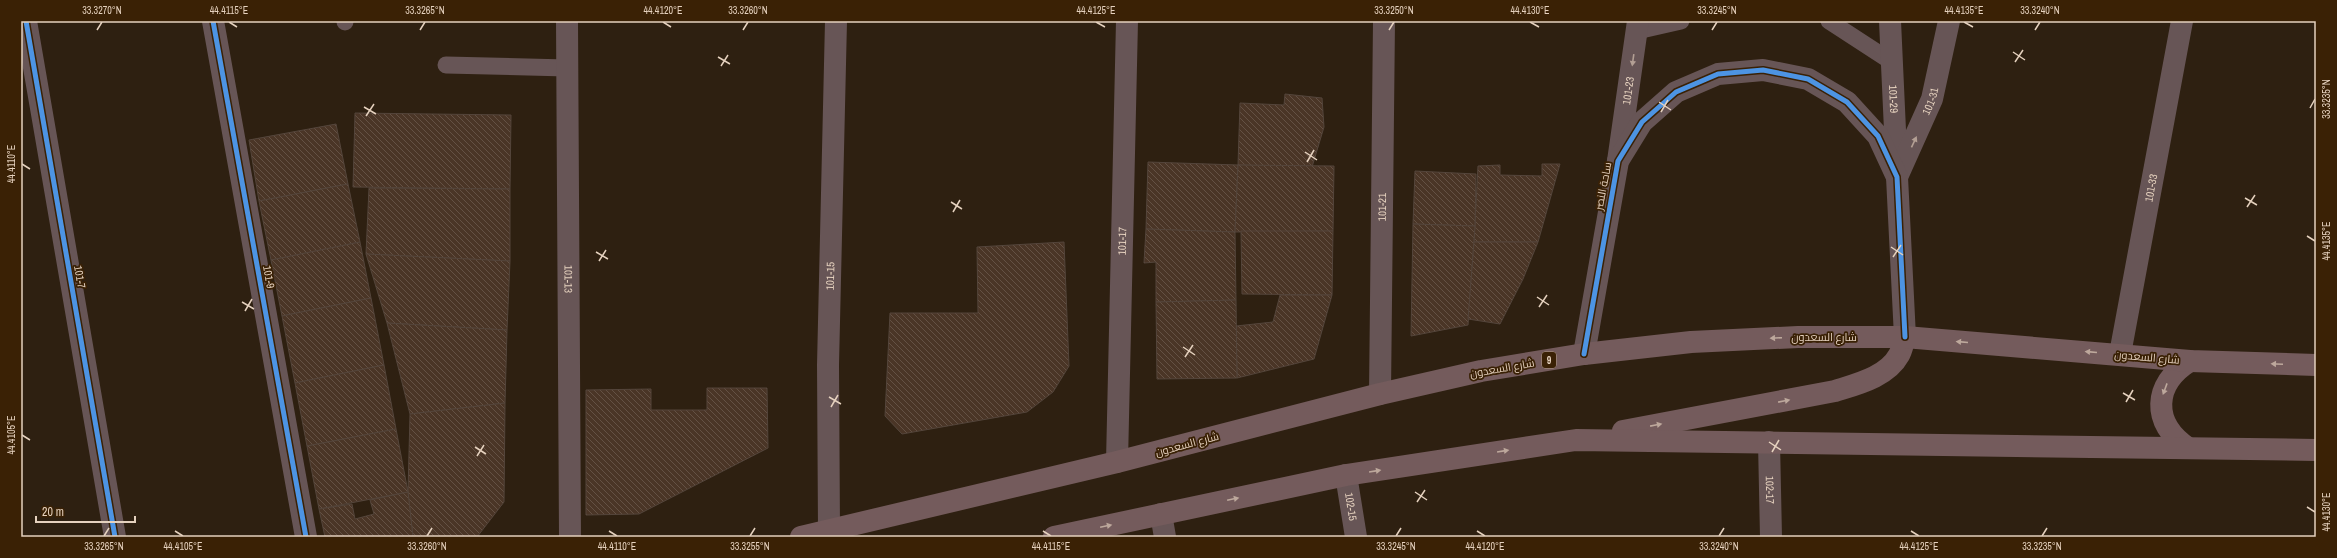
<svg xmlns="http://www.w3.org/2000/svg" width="2337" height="558" viewBox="0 0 2337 558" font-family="'Archivo Narrow',Cairo,sans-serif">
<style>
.building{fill:url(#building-back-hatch);stroke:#54453b}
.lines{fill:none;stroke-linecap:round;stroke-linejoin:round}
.service{stroke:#675556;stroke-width:17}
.minor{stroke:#675556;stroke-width:22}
.tertiary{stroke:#675556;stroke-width:22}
.primary{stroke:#745b5c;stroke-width:22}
.cycleway-casing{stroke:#3a2105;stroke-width:8}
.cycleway{stroke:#4d94e3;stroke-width:5}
.oneway{fill:#b39f94}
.oneway2{fill:#bda89c}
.ticks{fill:none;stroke:#e5d1be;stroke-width:1.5}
.labels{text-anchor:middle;stroke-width:3.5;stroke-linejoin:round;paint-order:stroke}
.shield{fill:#3a2105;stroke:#b29c86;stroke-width:1}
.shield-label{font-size:10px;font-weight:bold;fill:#e5d1be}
.street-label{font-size:11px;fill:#e5d1be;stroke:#3a2105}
.neatline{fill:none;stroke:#e5d1be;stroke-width:1.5}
.ticks-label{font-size:10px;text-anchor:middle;fill:#e5d1be}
</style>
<defs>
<pattern id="building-back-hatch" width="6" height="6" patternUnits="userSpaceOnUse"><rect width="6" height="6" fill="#4a3526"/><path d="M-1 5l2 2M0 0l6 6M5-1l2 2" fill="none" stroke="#645144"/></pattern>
</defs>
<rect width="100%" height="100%" fill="#2e2011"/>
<g class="building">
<path d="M1285,94L1322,98L1324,127L1312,167L1238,165L1240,103L1284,105Z"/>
<path d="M355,113L511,115L510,189L353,187Z"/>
<path d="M336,124L348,184L259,201L249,140Z"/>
<path d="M1148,162L1238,165L1235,232L1146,229Z"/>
<path d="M1542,164H1560L1538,242H1474L1478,166L1500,165V175L1542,176Z"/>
<path d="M1238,165L1334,166L1333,231L1235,232Z"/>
<path d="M1415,171L1476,174L1475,226L1413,224Z"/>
<path d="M348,184L360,242L271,260L259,201Z"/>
<path d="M369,188L510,189V261L366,254Z"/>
<path d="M1413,224L1475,226L1468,325L1411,336Z"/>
<path d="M1146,229L1235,232L1236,300L1156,302V262L1144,263Z"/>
<path d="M1241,231H1333L1332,295L1242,294Z"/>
<path d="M360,242L371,298L282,316L271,260Z"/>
<path d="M1064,242L1069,366L1053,392L1027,412L902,434L885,416L890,313H978L977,247Z"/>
<path d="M1474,242H1538L1523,279L1500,324L1468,319Z"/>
<path d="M366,254L510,261L507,330L387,323Z"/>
<path d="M1280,295H1332L1314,359L1237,378L1236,326L1273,322Z"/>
<path d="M371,298L384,365L295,383L282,316Z"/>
<path d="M1236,300L1237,378L1157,379L1156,302Z"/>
<path d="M387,323L507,330L505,403L410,414Z"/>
<path d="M384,365L396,429L307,446L295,383Z"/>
<path d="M707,388H767L768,448L639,514L586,515V390L651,389V410H707Z"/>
<path d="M505,403L504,502L477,537H413L408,492L410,414Z"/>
<path d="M396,429L408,492L319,509L307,446Z"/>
<path d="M408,492L413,537H325L319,509L352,504L355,519L374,514L370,500Z"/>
</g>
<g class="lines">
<g class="service">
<path d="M345,21V22"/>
<path d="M1829,21L1892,62"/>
<path d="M1637,31L1681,21"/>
<path d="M446,65L567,68"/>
</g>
<g class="minor">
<path d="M26,21L115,537"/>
<path d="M213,21L306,537"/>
<path id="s1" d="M567,21L570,537"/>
<path id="s2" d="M1890,21L1897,174"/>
<path id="s3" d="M1618,161L1638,21"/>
<path id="s4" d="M1897,177L1932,99L1949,21"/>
<path id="s5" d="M2120,354L2182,21"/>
<path id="s6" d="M1380,394L1384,21"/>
<path id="s7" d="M1769,442L1771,537"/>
<path id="s8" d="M1117,462L1127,21"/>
<path id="s9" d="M1346,475L1356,537"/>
<path d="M1161,514L1165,537"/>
<path id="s10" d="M829,530L828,365L836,21"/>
</g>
<path class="tertiary" d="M1584,354L1618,161L1642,122L1676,92L1718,74L1763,70L1808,79L1847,102L1878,136L1897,177L1905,337"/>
<g class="primary">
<path d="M1623,431L1835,391C1857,384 1887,377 1899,355C1902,350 1903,343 1905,337"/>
<path d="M2188,448C2151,423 2153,384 2190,361"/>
<path d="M801,537L1117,462L1380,394L1481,371L1584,354L1691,342L1798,337H1905L2190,361L2316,365"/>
<path d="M1054,537L1346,475L1576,440L2316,450"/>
</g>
<g class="cycleway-casing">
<g id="cycleway">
<path d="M26,21L115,537"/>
<path d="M213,21L306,537"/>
<path d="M1584,354L1618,161L1642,122L1676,92L1718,74L1763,70L1808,79L1847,102L1878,136L1897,177L1905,337"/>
</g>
</g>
<use href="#cycleway" class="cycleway"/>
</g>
<defs><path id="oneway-solid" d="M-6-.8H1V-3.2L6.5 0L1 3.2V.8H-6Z"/></defs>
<g class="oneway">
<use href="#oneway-solid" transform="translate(1633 60) rotate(98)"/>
<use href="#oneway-solid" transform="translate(1914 142) rotate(-65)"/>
</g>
<g class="oneway2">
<use href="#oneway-solid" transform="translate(1776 338) rotate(177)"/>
<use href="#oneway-solid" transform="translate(1962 342) rotate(-175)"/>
<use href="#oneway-solid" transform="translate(2091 352) rotate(-175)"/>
<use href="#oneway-solid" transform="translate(2277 364) rotate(-178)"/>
<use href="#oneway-solid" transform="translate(2165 389) rotate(110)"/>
<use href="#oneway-solid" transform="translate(1784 401) rotate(-11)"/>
<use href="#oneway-solid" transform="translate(1656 425) rotate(-11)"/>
<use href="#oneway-solid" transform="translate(1503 451) rotate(-9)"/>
<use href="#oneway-solid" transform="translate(1375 471) rotate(-9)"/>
<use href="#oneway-solid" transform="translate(1233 499) rotate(-12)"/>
<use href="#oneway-solid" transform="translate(1106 526) rotate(-12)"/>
</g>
<path class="ticks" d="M229,22L237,27M663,22L671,27M1096,22L1105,27M1530,22L1539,27M1964,22L1973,27M97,30L102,22M420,30L425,22M743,30L748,22M1389,30L1394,22M1712,30L1717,22M2035,30L2040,22M2013,52L2025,60M718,57L730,64M2015,62L2023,50M721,66L728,55M1659,102L1671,110M364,107L376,114M2310,108L2315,99M1661,112L1668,100M366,116L374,104M1305,152L1317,160M1307,162L1314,150M22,164L30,169M2245,198L2257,205M951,202L962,209M2247,207L2255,195M953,212L960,200M2307,236L2315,241M1891,247L1903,255M596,252L608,259M1893,257L1901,245M599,261L606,250M1537,297L1549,305M242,302L254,309M1539,307L1547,295M245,311L252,299M1183,347L1195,355M1185,357L1193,345M2123,393L2135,400M829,397L841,404M2126,402L2133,390M831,407L838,395M22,435L30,440M1769,442L1781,450M475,447L486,454M1772,452L1779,440M477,456L484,445M1415,492L1427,500M1417,502L1425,490M2307,507L2315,512M175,531L183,536M609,531L617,536M1043,531L1051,536M1477,531L1485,536M1911,531L1919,536M104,536L109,528M427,536L432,528M750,536L755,528M1396,536L1401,528M1719,536L1724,528M2042,536L2047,528"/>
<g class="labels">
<rect class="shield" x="1542" y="352" width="14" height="16" rx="3"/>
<g class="shield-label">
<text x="1549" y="364">9</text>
</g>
<g class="street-label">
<text dy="4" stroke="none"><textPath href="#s3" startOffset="71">101-23</textPath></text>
<text dy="4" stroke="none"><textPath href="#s2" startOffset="78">101-29</textPath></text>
<text dy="4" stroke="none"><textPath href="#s4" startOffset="83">101-31</textPath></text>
<text transform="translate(1603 186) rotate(-79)" y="4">ساحة النصر</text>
<text dy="4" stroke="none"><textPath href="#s5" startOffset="169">101-33</textPath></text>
<text dy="4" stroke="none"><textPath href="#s6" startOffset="187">101-21</textPath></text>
<text dy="4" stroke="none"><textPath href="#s8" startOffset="221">101-17</textPath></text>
<text dy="4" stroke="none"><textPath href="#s10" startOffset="254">101-15</textPath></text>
<text transform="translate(80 277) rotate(80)" y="4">101-7</text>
<text transform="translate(269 277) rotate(80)" y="4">101-9</text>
<text dy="4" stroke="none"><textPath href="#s1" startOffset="258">101-13</textPath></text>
<text x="1824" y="341">شارع السعدون</text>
<text transform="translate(2147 357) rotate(5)" y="4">شارع السعدون</text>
<text transform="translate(1502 368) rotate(-10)" y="4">شارع السعدون</text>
<text transform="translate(1187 444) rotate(-15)" y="4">شارع السعدون</text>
<text dy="4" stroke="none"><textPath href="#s7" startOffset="48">102-17</textPath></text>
<text dy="4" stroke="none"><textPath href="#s9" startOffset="32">102-15</textPath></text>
</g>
</g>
<rect width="2337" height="558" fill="none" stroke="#3a2105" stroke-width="44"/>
<path d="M36 516v6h99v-6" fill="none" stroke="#e5d1be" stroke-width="2"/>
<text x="42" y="516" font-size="12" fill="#e5d1be" stroke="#3a2105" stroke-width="3" paint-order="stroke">20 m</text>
<rect x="22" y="22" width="2293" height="514" class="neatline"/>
<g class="ticks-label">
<text x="102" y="14">33.3270°N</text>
<text x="229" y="14">44.4115°E</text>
<text x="425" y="14">33.3265°N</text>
<text x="663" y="14">44.4120°E</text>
<text x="748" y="14">33.3260°N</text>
<text x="1096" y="14">44.4125°E</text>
<text x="1394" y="14">33.3250°N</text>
<text x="1530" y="14">44.4130°E</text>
<text x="1717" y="14">33.3245°N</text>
<text x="1964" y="14">44.4135°E</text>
<text x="2040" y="14">33.3240°N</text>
<text transform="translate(2326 99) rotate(-90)" y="4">33.3235°N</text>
<text transform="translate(11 164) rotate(-90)" y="4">44.4110°E</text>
<text transform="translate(2326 241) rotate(-90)" y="4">44.4135°E</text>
<text transform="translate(11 435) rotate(-90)" y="4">44.4105°E</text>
<text transform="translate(2326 512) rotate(-90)" y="4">44.4130°E</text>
<text x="104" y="550">33.3265°N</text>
<text x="183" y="550">44.4105°E</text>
<text x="427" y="550">33.3260°N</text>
<text x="617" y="550">44.4110°E</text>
<text x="750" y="550">33.3255°N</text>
<text x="1051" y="550">44.4115°E</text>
<text x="1396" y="550">33.3245°N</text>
<text x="1485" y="550">44.4120°E</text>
<text x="1719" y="550">33.3240°N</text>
<text x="1919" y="550">44.4125°E</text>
<text x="2042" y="550">33.3235°N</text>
</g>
</svg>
